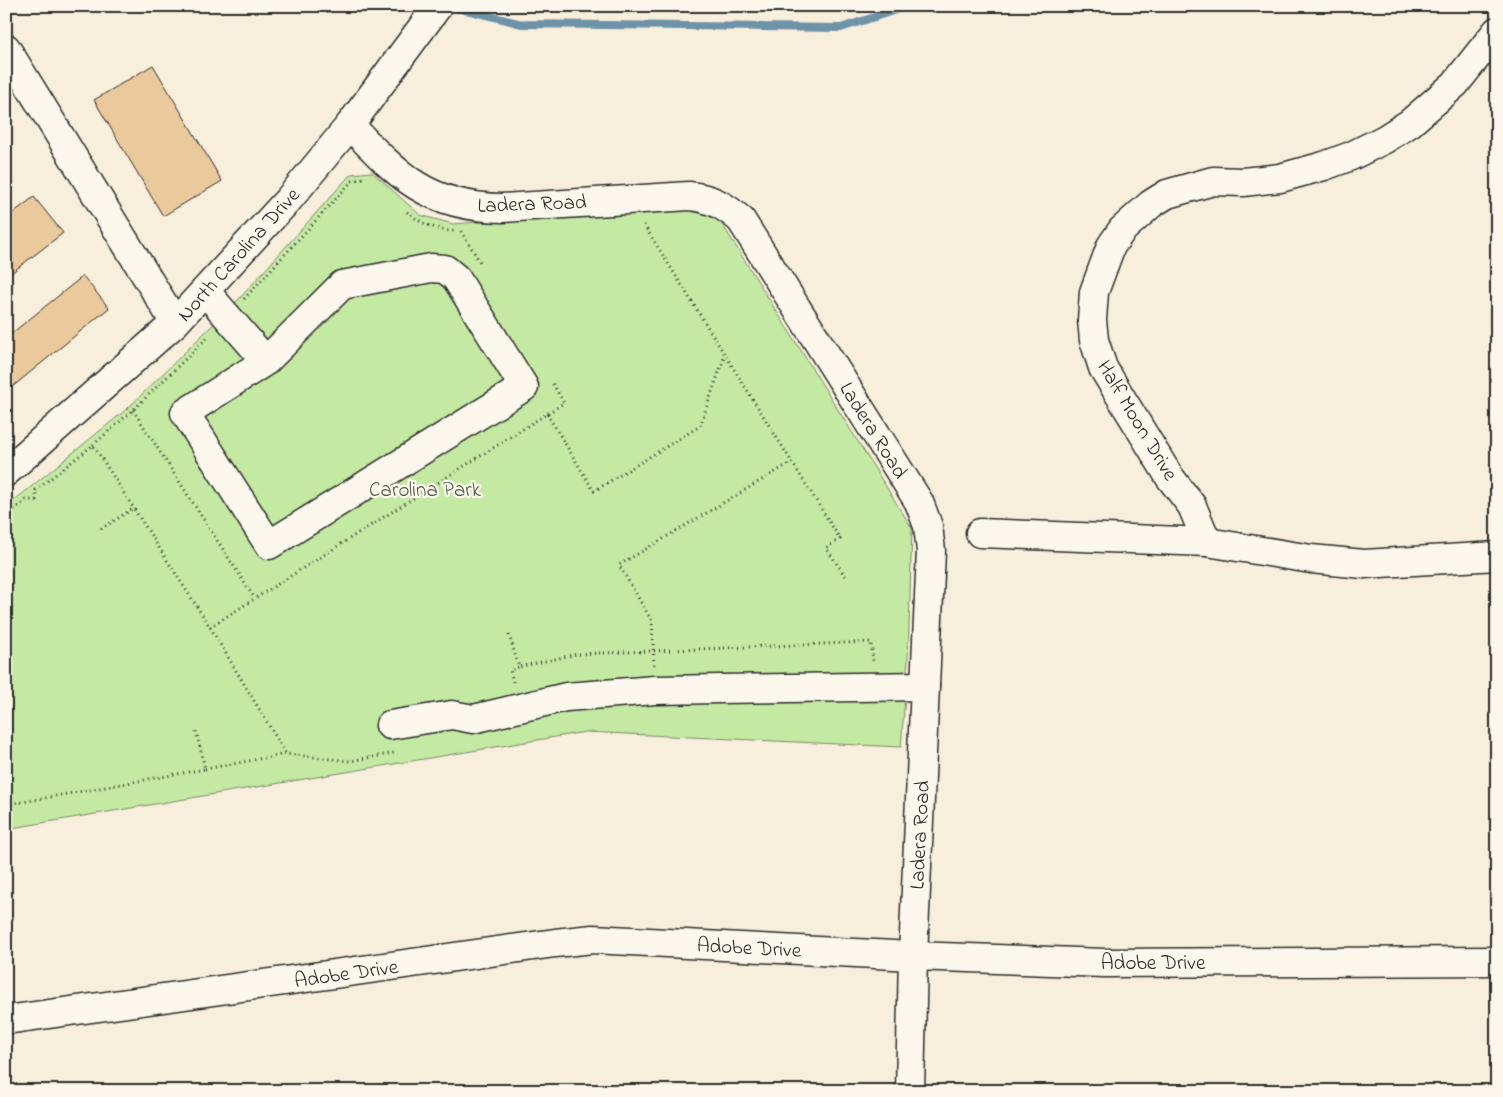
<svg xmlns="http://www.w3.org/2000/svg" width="1503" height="1097" viewBox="0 0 1503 1097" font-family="'Indie Flower',sans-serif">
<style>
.green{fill:#c4e9a3;stroke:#788a67}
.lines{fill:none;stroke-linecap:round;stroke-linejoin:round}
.stream{stroke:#6e93a8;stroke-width:8}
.building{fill:#eaca9c;stroke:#2b2b2b}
.minor-casing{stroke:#2b2b2b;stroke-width:31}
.major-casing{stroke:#2b2b2b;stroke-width:31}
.path{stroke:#2b2b2b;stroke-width:3;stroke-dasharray:1 4;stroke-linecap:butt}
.minor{stroke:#fbf7ec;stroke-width:28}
.major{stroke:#fbf7ec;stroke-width:28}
.labels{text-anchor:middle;stroke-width:4.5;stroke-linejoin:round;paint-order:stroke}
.street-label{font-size:21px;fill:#2b2b2b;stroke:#fbf7ec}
.park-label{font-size:21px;fill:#515a49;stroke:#fbf7ec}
</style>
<rect width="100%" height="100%" fill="#f8eedc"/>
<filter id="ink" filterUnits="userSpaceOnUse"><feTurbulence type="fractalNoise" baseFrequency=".02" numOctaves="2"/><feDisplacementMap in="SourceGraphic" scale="10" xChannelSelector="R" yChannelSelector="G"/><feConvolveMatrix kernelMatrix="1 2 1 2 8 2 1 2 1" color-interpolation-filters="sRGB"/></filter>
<g filter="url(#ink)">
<path class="green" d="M372,172L420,215L453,224L679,206L715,213L912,528L908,659L901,747L585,732L6,829V507L127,409L239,299L351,174Z"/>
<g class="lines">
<path class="stream" d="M450,6L522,24L841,28L908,6"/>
</g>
<g class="building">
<path d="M153,65L222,181L163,216L94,100Z"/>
<path d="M34,197L63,233L6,277V218Z"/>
<path d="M83,276L109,308L6,392V338Z"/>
</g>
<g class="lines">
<g class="minor-casing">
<g id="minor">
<path d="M6,48L175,323"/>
<path d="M350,125C398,176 428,207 502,208L689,196C711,198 724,205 741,220L919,502L928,526L931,551L913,956L910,1091"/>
<path d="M205,291L266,361L185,413L269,545L524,387L456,278L445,269L431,268L342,285L266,361"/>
<path d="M980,533L1207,542L1311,559L1364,564L1497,556"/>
<path d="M1207,542L1192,506L1169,476L1103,368L1094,340L1092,320L1094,292L1111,246L1122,230L1151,204L1167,194L1213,181L1243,182L1280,178L1324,166L1351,156L1385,139L1410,123L1455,84L1497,31"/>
<path d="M390,725L452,715L473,719L566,697L655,690L925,686"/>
<path d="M6,1020L555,943L593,939L913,956L1104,963L1497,961"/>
</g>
</g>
<g class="major-casing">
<path id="major" d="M6,472L175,323L289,199L350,125L438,6"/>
</g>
<g class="path">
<path d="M407,212C420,223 439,232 456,231"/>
<path d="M644,225L840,539L826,548L846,577"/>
<path d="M461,231L480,262"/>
<path d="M244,299L352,181L363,178"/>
<path d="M133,410L255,599"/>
<path d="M547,414L594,491L700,426L725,355"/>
<path d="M93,445L133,410L209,336"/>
<path d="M6,516L26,500H36V490L93,445L210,627L286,754"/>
<path d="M101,529L134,508"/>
<path d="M210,627L564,403L551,381"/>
<path d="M509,635L519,667L577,654L871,642L873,662"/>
<path d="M654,665L652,621L619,565L792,462"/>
<path d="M513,682L510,670L519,667"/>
<path d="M205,769L286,754L350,761L394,753"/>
<path d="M6,805L205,769L196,730"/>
</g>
<use href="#minor" class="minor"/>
<use href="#major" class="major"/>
</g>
</g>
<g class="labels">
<g class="street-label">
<text transform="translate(532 203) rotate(-2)" y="7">Ladera Road</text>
<text transform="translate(238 254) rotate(-48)" y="7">North Carolina Drive</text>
<text transform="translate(1138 420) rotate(59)" y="7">Half Moon Drive</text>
<text transform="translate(874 430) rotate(58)" y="7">Ladera Road</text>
<text transform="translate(919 835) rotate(-87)" y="7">Ladera Road</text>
<text transform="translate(749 947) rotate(3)" y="7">Adobe Drive</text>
<text x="1153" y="969">Adobe Drive</text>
<text transform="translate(346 973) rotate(-8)" y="7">Adobe Drive</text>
</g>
<g class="park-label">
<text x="425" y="496">Carolina Park</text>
</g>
</g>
<rect width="1503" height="1097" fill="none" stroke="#fbf7ec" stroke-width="25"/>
<rect x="12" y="12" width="1478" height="1072" fill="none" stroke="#2b2b2b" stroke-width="2" filter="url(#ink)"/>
</svg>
